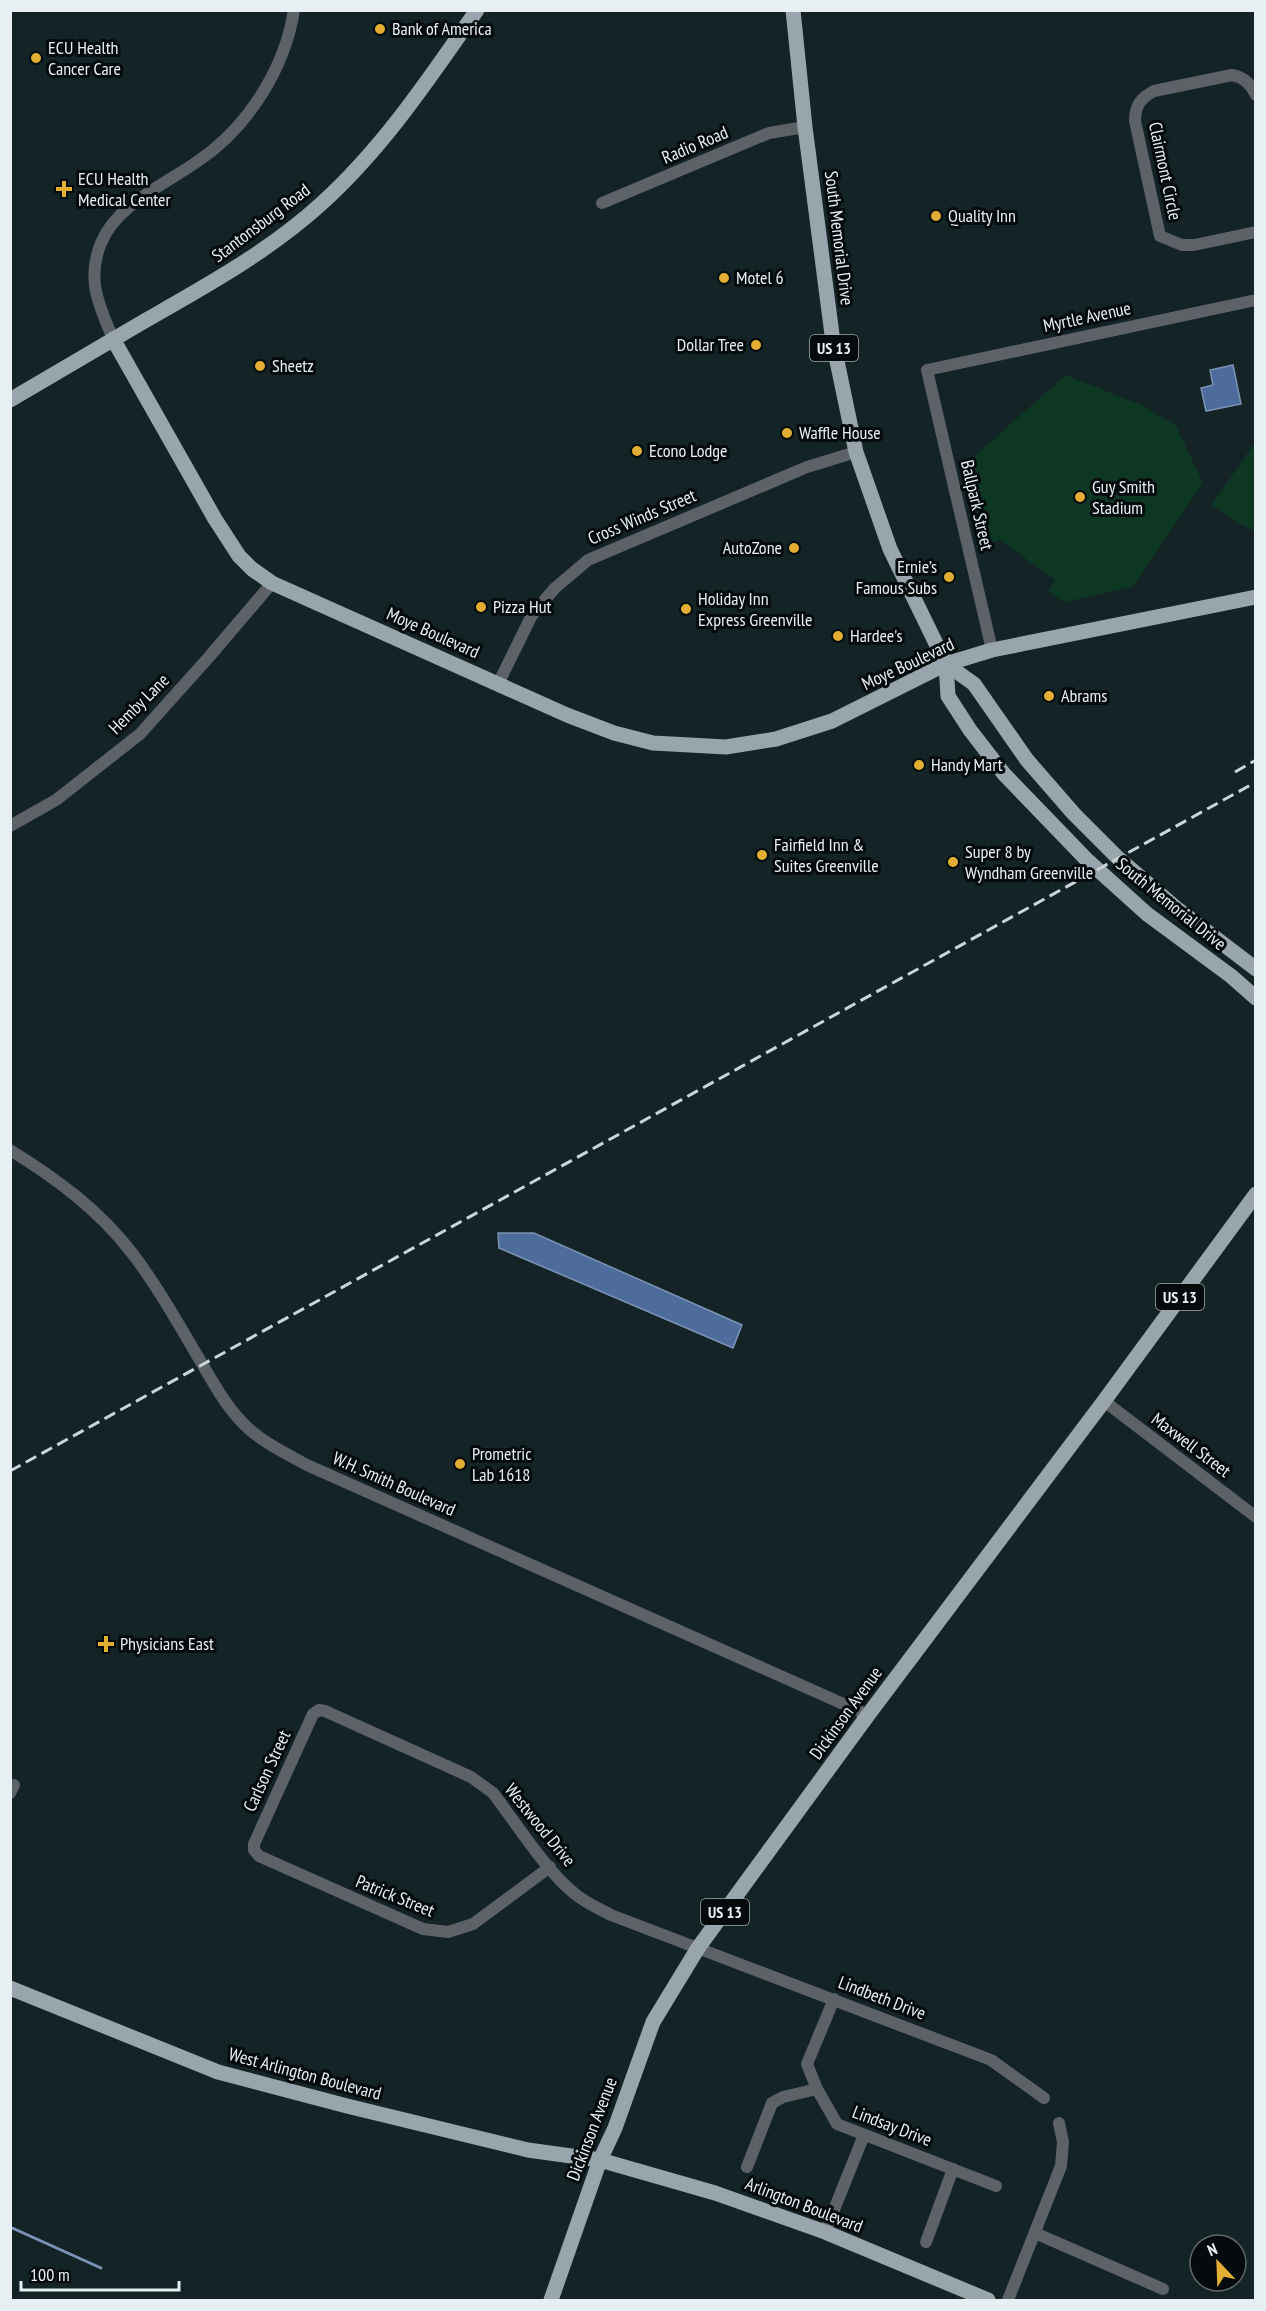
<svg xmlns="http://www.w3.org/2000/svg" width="1266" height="2311" viewBox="0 0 1266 2311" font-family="'PT Sans Narrow',sans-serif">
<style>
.green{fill:#0d3723}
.water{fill:#4d6c9b;stroke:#7b93b5;stroke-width:1.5}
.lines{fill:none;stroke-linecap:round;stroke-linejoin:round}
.stream{stroke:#7b93b5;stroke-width:3}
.minor{stroke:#5c6266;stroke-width:12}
.major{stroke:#99a5ac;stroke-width:15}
.rail{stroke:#cbd5d7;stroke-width:3;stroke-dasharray:12 6;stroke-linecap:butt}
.poi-dot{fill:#e3ae34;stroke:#050b0c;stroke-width:2}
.labels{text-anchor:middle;stroke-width:6;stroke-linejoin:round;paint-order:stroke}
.shield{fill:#050b0c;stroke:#a2abac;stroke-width:1.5}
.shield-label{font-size:16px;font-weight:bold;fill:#e6eff1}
.poi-label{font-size:18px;fill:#e6eff1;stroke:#050b0c;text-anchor:start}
.street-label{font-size:18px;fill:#e6eff1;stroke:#050b0c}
</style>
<rect width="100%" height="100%" fill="#142325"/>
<g class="green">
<path d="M1066,375L1144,406L1176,426L1203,483L1133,587L1064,602L1048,592L1055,580L1000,540L977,547L961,468Z"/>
<path d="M1255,442V531L1239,523L1212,505Z"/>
</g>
<g class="water">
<path d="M1233,365L1241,404L1206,411L1201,388L1213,385L1210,370Z"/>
<path d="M498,1233H534L742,1325L733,1348L499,1248Z"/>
</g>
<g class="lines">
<path class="stream" d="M10,2227L101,2268"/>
<g class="minor">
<path d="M1256,95C1251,84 1244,77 1232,75L1154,91C1141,98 1135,105 1135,121L1160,236L1182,245H1194L1256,232"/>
<path d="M602,203L769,133L805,127"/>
<path d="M113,339C99,305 86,280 101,243C117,204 166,184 198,161C247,128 285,69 294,10"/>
<path d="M992,650L927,370L1256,300"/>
<path d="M498,684L532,615L555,588L588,560L807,467L856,452"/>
<path d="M10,826L56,800L140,734L209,657L272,583"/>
<path d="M10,1150C57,1179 99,1210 132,1253C158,1287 179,1325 201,1362C215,1386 228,1410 249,1429C266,1444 287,1454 307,1465L868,1715"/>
<path d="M1104,1401L1256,1517"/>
<path d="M10,1793L14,1785"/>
<path d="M550,1867L473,1924L448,1932L423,1929L259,1856L254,1850V1844L313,1714L319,1710L325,1711L471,1777L493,1793C516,1823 547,1872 575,1894C586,1903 598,1908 611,1915L991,2060L1044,2098"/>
<path d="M834,1999L807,2064L817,2089L837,2124L996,2186"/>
<path d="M747,2167L772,2103L783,2097L817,2089"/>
<path d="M825,2232L864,2135"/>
<path d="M1035,2233L1163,2289"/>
<path d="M926,2242L953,2169"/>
<path d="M1008,2300L1061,2166L1063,2142L1059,2123"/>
</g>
<g class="major">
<path d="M793,10L805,127L833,342L856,452L890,549L946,664L948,696L970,730L1004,774L1086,859L1147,914L1231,976L1256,998"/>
<path d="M113,339L215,519L239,556L252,569L272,583L567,715L614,733L653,743L726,747L776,739L832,721L946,664L992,650L1256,597"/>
<path d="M10,400C56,373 102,346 148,319C208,285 269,251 321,204C383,148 429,79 477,10"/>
<path d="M946,664L974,684L1027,760L1074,814L1118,858L1176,908L1256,969"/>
<path d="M10,1988L218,2072L347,2106L528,2150L600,2160L715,2193L825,2232L988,2300"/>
<path d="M551,2300L600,2160L615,2128L653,2022L698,1948L868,1715L1104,1401L1256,1194"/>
</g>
<g class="rail">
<path d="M1235,772L1256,760"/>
<path d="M10,1471L1256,782"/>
</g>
</g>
<g class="poi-dot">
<circle cx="380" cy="29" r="6"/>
<circle cx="36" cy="58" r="6"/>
<path d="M61 180h6v6h6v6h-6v6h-6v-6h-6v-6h6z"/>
<circle cx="936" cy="216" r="6"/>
<circle cx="724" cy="278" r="6"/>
<circle cx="756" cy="345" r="6"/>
<circle cx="260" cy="366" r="6"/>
<circle cx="787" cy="433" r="6"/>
<circle cx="637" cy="451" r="6"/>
<circle cx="1080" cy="497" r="6"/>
<circle cx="794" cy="548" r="6"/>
<circle cx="949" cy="577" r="6"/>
<circle cx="481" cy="607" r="6"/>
<circle cx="686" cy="609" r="6"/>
<circle cx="838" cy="636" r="6"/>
<circle cx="1049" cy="696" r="6"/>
<circle cx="919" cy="765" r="6"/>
<circle cx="762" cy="855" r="6"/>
<circle cx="953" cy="862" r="6"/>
<circle cx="460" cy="1464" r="6"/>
<path d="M103 1635h6v6h6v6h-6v6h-6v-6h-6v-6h6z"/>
</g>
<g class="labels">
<g class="shield">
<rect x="810" y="335" width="48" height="26" rx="4.5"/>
<rect x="1156" y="1284" width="48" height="26" rx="4.5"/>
<rect x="701" y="1899" width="48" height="26" rx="4.5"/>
</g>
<g class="shield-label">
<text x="834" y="354">US 13</text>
<text x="1180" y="1303">US 13</text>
<text x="725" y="1918">US 13</text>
</g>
<g class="poi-label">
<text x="392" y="35">Bank of America</text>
<text x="48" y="54">ECU Health<tspan x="48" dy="21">Cancer Care</tspan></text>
<text x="78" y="185">ECU Health<tspan x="78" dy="21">Medical Center</tspan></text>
<text x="948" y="222">Quality Inn</text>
<text x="736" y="284">Motel 6</text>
<text x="744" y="351" text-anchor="end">Dollar Tree</text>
<text x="272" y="372">Sheetz</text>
<text x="799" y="439">Waffle House</text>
<text x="649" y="457">Econo Lodge</text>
<text x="1092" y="493">Guy Smith<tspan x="1092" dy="21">Stadium</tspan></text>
<text x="782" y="554" text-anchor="end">AutoZone</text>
<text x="937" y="573" text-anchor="end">Ernie’s<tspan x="937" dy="21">Famous Subs</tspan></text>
<text x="698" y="605">Holiday Inn<tspan x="698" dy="21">Express Greenville</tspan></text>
<text x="493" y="613">Pizza Hut</text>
<text x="850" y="642">Hardee's</text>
<text x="1061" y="702">Abrams</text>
<text x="931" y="771">Handy Mart</text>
<text x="774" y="851">Fairfield Inn &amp;<tspan x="774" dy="21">Suites Greenville</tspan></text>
<text x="965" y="858">Super 8 by<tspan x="965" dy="21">Wyndham Greenville</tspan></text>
<text x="472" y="1460">Prometric<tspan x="472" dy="21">Lab 1618</tspan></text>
<text x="120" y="1650">Physicians East</text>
</g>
<g class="street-label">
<text transform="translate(695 145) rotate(-23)" y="6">Radio Road</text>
<text transform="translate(1165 171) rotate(78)" y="6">Clairmont Circle</text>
<text transform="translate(261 223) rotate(-37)" y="6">Stantonsburg Road</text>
<text transform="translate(839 238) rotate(83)" y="6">South Memorial Drive</text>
<text transform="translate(1087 317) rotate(-12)" y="6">Myrtle Avenue</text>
<text transform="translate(977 505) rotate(77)" y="6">Ballpark Street</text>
<text transform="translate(642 517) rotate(-23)" y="6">Cross Winds Street</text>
<text transform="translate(433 633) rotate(24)" y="6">Moye Boulevard</text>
<text transform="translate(908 664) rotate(-25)" y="6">Moye Boulevard</text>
<text transform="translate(139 704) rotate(-45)" y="6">Hemby Lane</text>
<text transform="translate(1171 904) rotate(39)" y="6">South Memorial Drive</text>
<text transform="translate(1191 1445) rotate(37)" y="6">Maxwell Street</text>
<text transform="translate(394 1484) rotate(24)" y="6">W.H. Smith Boulevard</text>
<text transform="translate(846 1713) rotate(-54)" y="6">Dickinson Avenue</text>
<text transform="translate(267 1771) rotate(-65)" y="6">Carlson Street</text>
<text transform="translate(540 1825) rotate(51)" y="6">Westwood Drive</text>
<text transform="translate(395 1896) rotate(22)" y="6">Patrick Street</text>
<text transform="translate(882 1998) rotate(21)" y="6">Lindbeth Drive</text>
<text transform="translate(305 2074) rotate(15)" y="6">West Arlington Boulevard</text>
<text transform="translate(892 2126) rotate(21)" y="6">Lindsay Drive</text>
<text transform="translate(592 2129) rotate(-69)" y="6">Dickinson Avenue</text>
<text transform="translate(804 2205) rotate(21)" y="6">Arlington Boulevard</text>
</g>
</g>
<rect width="1266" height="2311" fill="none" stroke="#e6eff1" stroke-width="24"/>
<g transform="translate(1218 2263) rotate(337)"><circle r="28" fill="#050b0c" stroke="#5f6668" stroke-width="1.5"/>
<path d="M0-4.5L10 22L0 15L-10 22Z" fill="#e3ae34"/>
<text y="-9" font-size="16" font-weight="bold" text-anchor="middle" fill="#e6eff1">N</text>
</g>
<path d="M21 2281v9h158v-9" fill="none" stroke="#e6eff1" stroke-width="3"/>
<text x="30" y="2281" font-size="18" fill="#e6eff1" stroke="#050b0c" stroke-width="4.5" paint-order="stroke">100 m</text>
</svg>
